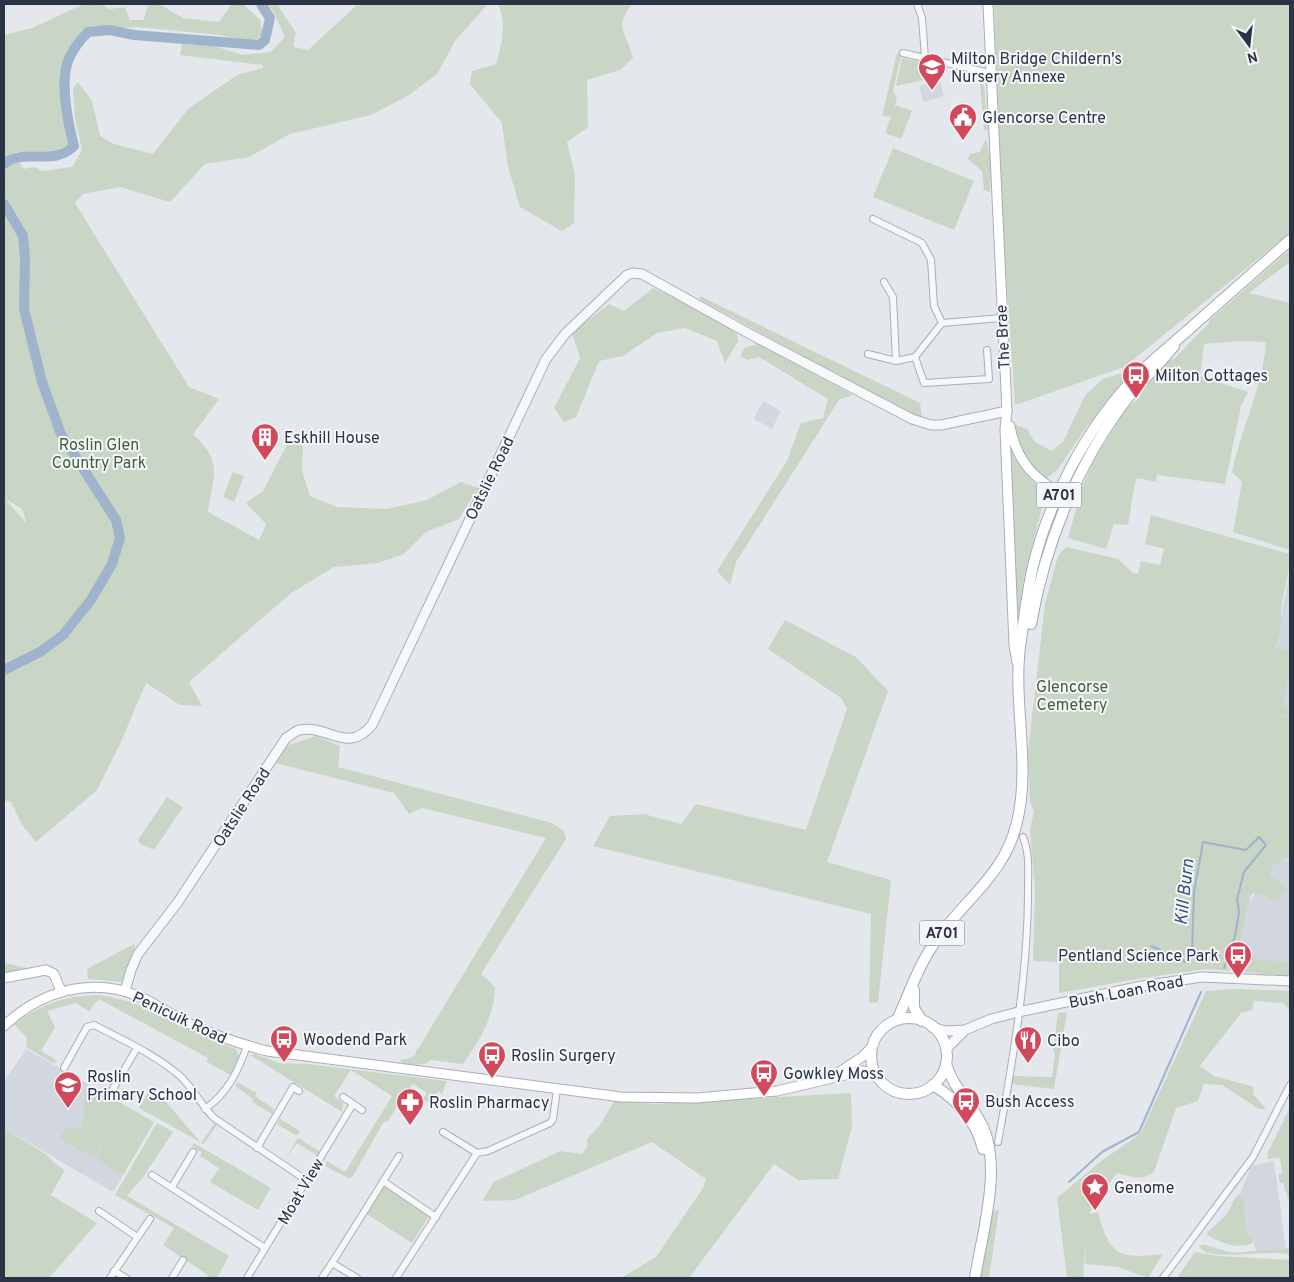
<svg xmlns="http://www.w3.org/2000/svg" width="1294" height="1282" viewBox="0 0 1294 1282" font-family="Overpass,sans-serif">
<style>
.built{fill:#d2d6de}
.green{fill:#c9d6c5;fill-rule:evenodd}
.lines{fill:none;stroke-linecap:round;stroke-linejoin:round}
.stream{stroke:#9fb4cc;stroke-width:2}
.river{stroke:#9fb4cc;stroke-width:10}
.minor-casing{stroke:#a9aeb7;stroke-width:8}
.tertiary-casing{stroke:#a9aeb7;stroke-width:11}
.secondary-casing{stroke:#a9aeb7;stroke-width:11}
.primary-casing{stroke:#a3abb8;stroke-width:12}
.minor{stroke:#f7f8fa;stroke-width:6}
.tertiary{stroke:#f7f8fa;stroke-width:9}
.secondary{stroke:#fff;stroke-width:9}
.primary{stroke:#fff;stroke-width:10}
.labels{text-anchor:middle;stroke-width:4;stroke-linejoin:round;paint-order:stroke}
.shield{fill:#f4f6f9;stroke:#676e7b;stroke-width:1}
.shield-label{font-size:15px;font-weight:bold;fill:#2b3445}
.poi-label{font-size:16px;fill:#2b3445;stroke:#f4f6f9;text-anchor:start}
.street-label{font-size:16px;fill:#2b3445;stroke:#f4f6f9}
.park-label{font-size:16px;fill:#3f6138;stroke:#f4f6f9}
.water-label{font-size:18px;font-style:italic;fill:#34527a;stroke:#f4f6f9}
</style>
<rect width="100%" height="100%" fill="#e4e7ec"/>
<g class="built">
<path d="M940,80L944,96L923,102L919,86Z"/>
<path d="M763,401L781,411L772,429L754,419Z"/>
<path d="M1290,571V652L1275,647L1279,641L1281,617Z"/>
<path d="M1290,663V716L1283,703Z"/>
<path d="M1290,860V962L1253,959L1238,946L1249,902L1273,872L1271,867L1279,862Z"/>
<path d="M26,1049L154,1122L113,1192L4,1128V1082Z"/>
<path d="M1274,1161L1286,1249L1256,1251L1252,1235L1246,1236L1240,1194L1251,1166Z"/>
</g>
<g class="green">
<path d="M84,4H101L110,9L125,7L130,20H143L149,4H159L183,18L219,22L232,4H243L260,20L263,35L251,42L220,35L136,27L88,30C77,41 67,55 63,70C59,89 65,124 69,144L56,151L15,152L23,169L35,167L42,171L72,167L82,150L75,118L73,88L78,82L92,101L100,136L114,144L153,154L188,109L237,75L263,68V65L180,55L182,44L214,46L243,55L271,52L285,37L272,9L264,4H277L296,33L293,47L308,50L358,4H488L455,41L437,74L409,95L371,115L290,134L249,157L205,164L170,202L120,187L83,194L75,203L189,387L219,399L193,434C224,464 213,474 208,512L259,540L266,524L246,503L263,491L289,441L303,446L302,471L310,496L337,507L387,509L427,500L461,482L478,488L459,519L426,532L404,554L378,563L334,567L291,593L189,682L202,706L180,705L146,683L120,744L97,790L36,842L22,825L11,802L4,800V35L32,28ZM7,500L22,509L27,524L7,501Z"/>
<path d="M498,4H632C613,29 627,32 633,58L620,70L587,80L588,127L567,142L575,175L574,223L562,231L520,207L508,167L502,123L470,84L472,71L496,64C502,45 507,22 498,4Z"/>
<path d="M994,4H1290V233L1124,367L1015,405L1003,228Z"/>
<path d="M897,53L901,56L893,91L897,98L893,111L896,105L912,111L901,139L885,133L891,117L882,116Z"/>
<path d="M902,58L944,67L941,76L896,86Z"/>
<path d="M980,84L984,85L988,130H984Z"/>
<path d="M985,140L987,141L991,164L990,192L984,190L982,171L968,159L970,154L980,152Z"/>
<path d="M893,148L974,181L954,230L873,197Z"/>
<path d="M1290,249V262L1249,293L1290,303V550L1233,532L1242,482L1232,472C1241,429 1263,387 1266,342L1239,341L1204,344L1200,376L1248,392L1241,406L1225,484L1157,475L1156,482L1137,478C1132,494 1131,509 1128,525L1114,524L1106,549L1068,538L1077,506L1075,503L1094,460L1126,409L1139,398L1146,383L1165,361L1174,359L1209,323V321Z"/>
<path d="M653,288L703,310L737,334L738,341L725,363L717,341L685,328L657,333L623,356L599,361L576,417L564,422L554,408L580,358L572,333L609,304L624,311Z"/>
<path d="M700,296L920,403L922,419L904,411L699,299Z"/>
<path d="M759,344L853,395L839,400L736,562L730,585L717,571L787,461L801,423L823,418L828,399L759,357L747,360L740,356L745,347Z"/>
<path d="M1131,370L1134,372L1095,422L1088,425L1058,469L1046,479C1027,465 1019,448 1014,424L1027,429L1034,441L1051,451L1063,442L1085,395L1103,379Z"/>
<path d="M1008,451H1011C1020,469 1030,480 1046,492L1024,578L1019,612H1015Z"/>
<path d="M233,472L244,476L234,502L223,497Z"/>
<path d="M1151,515L1290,554C1290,576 1281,596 1281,617C1281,628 1281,637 1275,647L1290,652L1289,675L1283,703L1290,715H1281L1290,716V857L1271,867L1273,871L1270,875L1286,888L1277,901L1268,899L1266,895L1252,893C1245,909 1245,928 1238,946L1254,954V959L1290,962V976L1207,969L1143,978L1059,993V962L1034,961L1033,958L1035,890L1030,829L1034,812L1030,801L1028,752L1045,604L1058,556L1066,547L1118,559L1133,573L1138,574L1141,561L1160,565L1164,549L1145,544Z"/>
<path d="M785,620L856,657L888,691L827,862L891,880L878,1002L869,1003L871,914L593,846L610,816L644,814L681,824L696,804L806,830L847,709L841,698L768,649Z"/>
<path d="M316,736L340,746L338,767L552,823L564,831L566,839L481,974L495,987C495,1016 479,1041 463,1064L431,1060L425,1064L404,1065L400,1060L413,1057L546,838L422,808L409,814L394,793L275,763L286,746Z"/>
<path d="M167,797L183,807L154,850L140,844L138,840Z"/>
<path d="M134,944L136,952L122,982L88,979L87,969Z"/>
<path d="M4,963L27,968L16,973L4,975Z"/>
<path d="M1236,989L1290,991V1011L1283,1003L1254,1001L1252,1010L1241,1013L1200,1066L1214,1076L1254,1087L1253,1094L1266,1109H1259L1222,1085L1204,1084L1198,1101L1176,1108L1154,1172C1142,1181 1131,1177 1117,1173L1102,1192L1090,1212V1214L1098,1212C1109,1257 1121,1259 1163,1254L1148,1278L1118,1267L1085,1264L1086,1240L1083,1278H1067L1057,1198L1100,1162L1141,1133L1206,991Z"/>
<path d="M95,995C148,999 188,1032 236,1049L240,1058L232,1076L207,1062L208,1058L99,999L89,1011L75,1003L47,1011L55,1027L41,1051L57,1060L54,1064L26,1047L27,1038L14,1024C40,1005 63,996 95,995Z"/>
<path d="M1067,1012L1054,1089L1011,1084L1012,1076L1052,1077L1055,1055L1053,1049L1058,1013Z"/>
<path d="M255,1054L279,1063L307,1064L447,1081L442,1094L438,1091L431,1104L423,1099L427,1093L413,1084L400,1101L389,1120L383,1123L352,1178H348L325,1166L327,1161L345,1172L392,1096L351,1070L334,1096L343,1103L342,1112L250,1055Z"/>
<path d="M237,1082L257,1093L255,1096L274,1109L272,1114L252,1102L253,1099L235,1086Z"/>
<path d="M87,1084L154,1122L123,1175L96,1160L104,1145L102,1144L94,1158L59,1139L66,1127L82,1129Z"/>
<path d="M149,1091L167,1103L201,1143L215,1123L217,1125L204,1144L139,1108Z"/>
<path d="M851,1093L852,1127L838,1179L798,1180L774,1164L689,1278H621L656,1257L703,1188L706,1179L652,1142L515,1200L482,1201L494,1182L560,1151L582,1154L587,1147V1139L599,1126L615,1100L655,1104Z"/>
<path d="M1290,1107V1197L1288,1198L1283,1183H1280L1278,1174L1282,1173L1280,1158L1267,1159L1268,1152Z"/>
<path d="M280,1119L300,1131L297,1136L277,1124Z"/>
<path d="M157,1123L173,1132L144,1176L127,1196L229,1256L217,1278H206L208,1275L163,1245L174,1228L115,1195Z"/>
<path d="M4,1128L47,1155L54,1163L65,1170L51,1195L97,1223L49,1278H4Z"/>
<path d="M298,1138L321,1152L318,1156L297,1143L286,1158Z"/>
<path d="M194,1143L271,1188L258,1210L210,1182L219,1168L200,1156L202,1153L192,1146Z"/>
<path d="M383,1186L429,1216L412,1243L365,1213Z"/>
<path d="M1240,1194L1244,1203L1246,1235H1252L1253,1243C1239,1250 1220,1243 1207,1235L1208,1232L1226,1215L1236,1197Z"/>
<path d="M999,1210L989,1278H980L991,1212Z"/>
<path d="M1202,1244L1233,1253L1290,1248V1255C1270,1248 1211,1263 1199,1247Z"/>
<path d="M1195,1252L1218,1256L1290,1260V1278H1177Z"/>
</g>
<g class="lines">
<g class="stream">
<path d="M1151,946L1186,962L1192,953L1194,892L1203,842L1246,850L1259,837L1266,845L1244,872L1237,899L1239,912L1235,936L1224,968"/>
<path d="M1069,1182L1102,1152L1139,1132L1201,992"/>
</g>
<g class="river">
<path d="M4,164C25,147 53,167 74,146C68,123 60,83 68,61C72,51 81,39 88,32L110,30L134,35L259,45L265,40L270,18L261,4"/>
<path d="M4,204L23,236L25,257L24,309L42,382L61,434L116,520L120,538L112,564L91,600L63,635L40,652L4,670"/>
</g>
<g class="minor-casing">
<g id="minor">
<path d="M917,4L922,18L925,58"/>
<path d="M903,53L990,73"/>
<path d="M873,219L922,243L931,260L934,306L942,323"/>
<path d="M884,282L893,297L896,361"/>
<path d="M987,350L989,379L924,383L915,357L942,323L1001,318"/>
<path d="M868,354L896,361L915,357"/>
<path d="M64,1068L87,1027L94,1025C123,1040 156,1055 180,1076C193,1088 201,1105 214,1118L306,1180"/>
<path d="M110,1094L137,1048"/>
<path d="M343,1097L362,1110"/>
<path d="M205,1109C228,1093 238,1071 247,1046"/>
<path d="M443,1132L477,1153"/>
<path d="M998,1142C1013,1060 1028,973 1028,890C1028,872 1030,854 1023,837"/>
<path d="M257,1148L293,1087L299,1091"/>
<path d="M152,1175L265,1248"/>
<path d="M383,1181L436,1217"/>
<path d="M172,1187L193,1152"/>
<path d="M99,1211L137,1237"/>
<path d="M114,1271L126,1278"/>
<path d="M110,1278L150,1219"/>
<path d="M172,1278L183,1260"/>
<path d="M247,1278L353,1104"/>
<path d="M322,1278L332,1263"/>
<path d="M357,1278L332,1263L399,1156"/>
<path d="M396,1278L477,1153L488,1151L550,1123L553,1119L557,1089"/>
<path d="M1163,1278L1253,1157L1290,1085"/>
</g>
</g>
<g class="tertiary-casing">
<g id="tertiary">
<path d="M125,991L131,970L138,954L178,902L286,738C290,736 295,731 299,730C328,724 347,755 372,725L546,359L565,334L627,275L633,273L642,274L748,333L912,419L931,425H941L1007,411"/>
<path d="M932,1027L946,1031L965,1030L991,1019L1018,1012L1142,986L1202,977L1290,981"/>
<path d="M946,1049L965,1030"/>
</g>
</g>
<g class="secondary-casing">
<g id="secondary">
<path d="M988,4L1007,411L1005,429L1014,645L1017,662"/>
<path d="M1010,426C1017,465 1036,479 1068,499"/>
<path d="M4,978L46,970L54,974L61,991"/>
<path d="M4,1026C39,992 91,976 138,996C155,1003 171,1015 188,1023C214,1035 240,1044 267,1051L621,1097L697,1098L777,1091L862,1071L875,1073"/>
<path d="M835,1075L862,1057L872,1047"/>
</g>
</g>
<g class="primary-casing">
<g id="primary">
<path d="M1031,624C1045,544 1077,465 1126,400C1141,381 1159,365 1174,346"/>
<path d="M914,990V1008L922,1021"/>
<circle cx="909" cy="1056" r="38"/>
<path d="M897,1020C910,992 919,963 938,938C967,897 1005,874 1017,822C1031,765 1013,705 1020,647C1024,620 1027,592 1033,566C1049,501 1084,433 1129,384C1147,364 1167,349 1187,331C1221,301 1256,270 1290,240"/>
<path d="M946,1064C953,1088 972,1104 983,1127C1002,1169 982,1233 975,1278"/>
<path d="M933,1085C958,1100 976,1121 983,1149"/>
</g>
</g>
<use href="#minor" class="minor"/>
<use href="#tertiary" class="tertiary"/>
<use href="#secondary" class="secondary"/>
<use href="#primary" class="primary"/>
</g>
<defs>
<g id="school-pin" transform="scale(1.4375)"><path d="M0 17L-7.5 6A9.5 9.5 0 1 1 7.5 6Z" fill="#d1495b" stroke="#f4f6f9"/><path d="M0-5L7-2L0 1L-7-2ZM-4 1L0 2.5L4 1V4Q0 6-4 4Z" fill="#fff"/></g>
<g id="civic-pin" transform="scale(1.4375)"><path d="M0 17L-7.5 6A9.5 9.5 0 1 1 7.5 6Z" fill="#d1495b" stroke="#f4f6f9"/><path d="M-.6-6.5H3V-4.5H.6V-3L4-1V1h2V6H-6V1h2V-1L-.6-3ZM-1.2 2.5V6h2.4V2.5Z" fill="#fff"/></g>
<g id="bus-pin" transform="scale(1.4375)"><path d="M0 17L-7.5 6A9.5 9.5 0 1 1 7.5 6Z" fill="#d1495b" stroke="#f4f6f9"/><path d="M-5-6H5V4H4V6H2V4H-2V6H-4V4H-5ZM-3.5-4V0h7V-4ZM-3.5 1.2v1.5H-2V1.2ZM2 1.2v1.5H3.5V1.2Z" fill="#fff"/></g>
<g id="building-pin" transform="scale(1.4375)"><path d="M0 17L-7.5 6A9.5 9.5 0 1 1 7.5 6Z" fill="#d1495b" stroke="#f4f6f9"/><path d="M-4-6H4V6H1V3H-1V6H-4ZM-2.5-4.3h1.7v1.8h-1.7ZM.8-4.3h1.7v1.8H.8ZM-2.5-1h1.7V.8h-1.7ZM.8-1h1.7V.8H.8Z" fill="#fff"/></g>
<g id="restaurant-pin" transform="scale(1.4375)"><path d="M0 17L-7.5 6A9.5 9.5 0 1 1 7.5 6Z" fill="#d1495b" stroke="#f4f6f9"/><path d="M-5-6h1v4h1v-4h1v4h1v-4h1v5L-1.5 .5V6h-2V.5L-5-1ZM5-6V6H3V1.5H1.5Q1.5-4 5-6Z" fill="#fff"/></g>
<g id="pharmacy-pin" transform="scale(1.4375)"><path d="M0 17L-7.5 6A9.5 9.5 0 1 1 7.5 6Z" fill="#d1495b" stroke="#f4f6f9"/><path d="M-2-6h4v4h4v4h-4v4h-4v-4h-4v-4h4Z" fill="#fff"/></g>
<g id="sight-pin" transform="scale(1.4375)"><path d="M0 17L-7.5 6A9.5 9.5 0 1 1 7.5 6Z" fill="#d1495b" stroke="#f4f6f9"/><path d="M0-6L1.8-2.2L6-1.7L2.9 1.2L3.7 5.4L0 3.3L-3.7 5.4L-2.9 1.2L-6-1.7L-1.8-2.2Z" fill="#fff"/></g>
</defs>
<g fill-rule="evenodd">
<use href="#school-pin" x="932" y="67"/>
<use href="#civic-pin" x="963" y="117"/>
<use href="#bus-pin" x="1136" y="375"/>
<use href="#building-pin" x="265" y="437"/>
<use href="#bus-pin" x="1238" y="955"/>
<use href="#bus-pin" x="284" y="1039"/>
<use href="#restaurant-pin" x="1028" y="1040"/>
<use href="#bus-pin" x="492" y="1055"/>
<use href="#bus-pin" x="764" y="1073"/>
<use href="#school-pin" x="68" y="1085"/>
<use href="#bus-pin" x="966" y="1101"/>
<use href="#pharmacy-pin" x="410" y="1102"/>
<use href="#sight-pin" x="1095" y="1187"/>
</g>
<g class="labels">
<g class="shield">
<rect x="1036.5" y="482.5" width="45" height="25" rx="4"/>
<rect x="919.5" y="920.5" width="45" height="25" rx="4"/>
</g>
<g class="shield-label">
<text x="1059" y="500">A701</text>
<text x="942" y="938">A701</text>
</g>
<g class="poi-label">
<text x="951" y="64">Milton Bridge Childern's<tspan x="951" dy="18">Nursery Annexe</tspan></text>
<text x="982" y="123">Glencorse Centre</text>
<text x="1155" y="381">Milton Cottages</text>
<text x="284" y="443">Eskhill House</text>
<text x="1219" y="961" text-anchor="end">Pentland Science Park</text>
<text x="303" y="1045">Woodend Park</text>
<text x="1047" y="1046">Cibo</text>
<text x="511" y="1061">Roslin Surgery</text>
<text x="783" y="1079">Gowkley Moss</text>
<text x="87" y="1082">Roslin<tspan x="87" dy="18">Primary School</tspan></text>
<text x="985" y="1107">Bush Access</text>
<text x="429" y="1108">Roslin Pharmacy</text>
<text x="1114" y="1193">Genome</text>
</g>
<g class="street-label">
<text transform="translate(1002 337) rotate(-93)" y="6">The Brae</text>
<text transform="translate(489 478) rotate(-64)" y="6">Oatslie Road</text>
<text transform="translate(241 807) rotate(-57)" y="6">Oatslie Road</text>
<text transform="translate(1126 991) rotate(-11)" y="6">Bush Loan Road</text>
<text transform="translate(180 1017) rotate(25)" y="6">Penicuik Road</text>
<text transform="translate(300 1191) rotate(-59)" y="6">Moat View</text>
</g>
<g class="park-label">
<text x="99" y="450">Roslin Glen<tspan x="99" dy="18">Country Park</tspan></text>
<text x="1072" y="692">Glencorse<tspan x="1072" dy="18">Cemetery</tspan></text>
</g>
<g class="water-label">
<text transform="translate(1184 892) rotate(-84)" y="6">Kill Burn</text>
</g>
</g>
<rect width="1294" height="1282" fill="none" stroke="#2b3445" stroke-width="10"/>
<g transform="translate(1249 45) rotate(165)" stroke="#f4f6f9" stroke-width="4" paint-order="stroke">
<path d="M0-4L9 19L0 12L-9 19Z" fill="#2b3445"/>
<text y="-8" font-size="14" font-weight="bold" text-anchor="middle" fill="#2b3445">N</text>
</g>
</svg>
